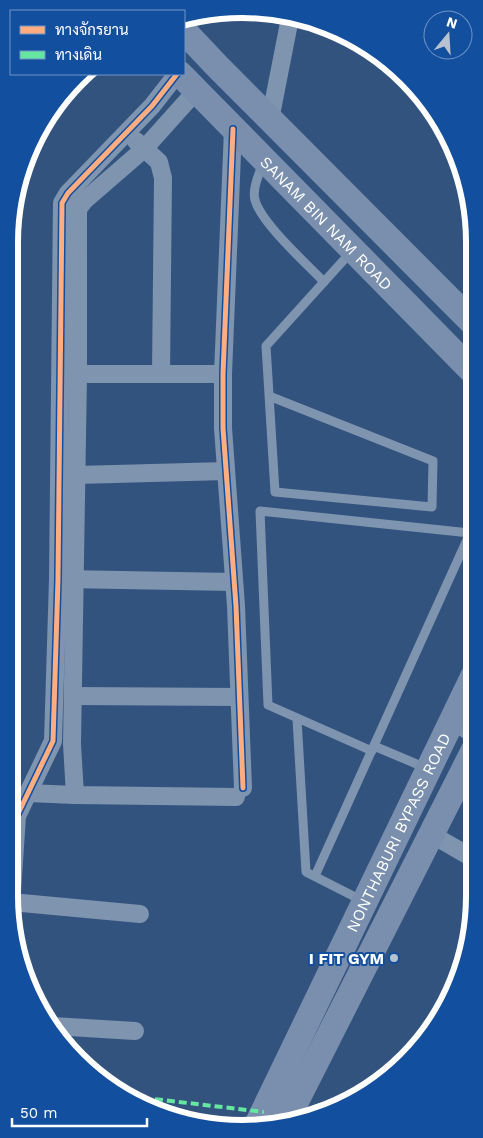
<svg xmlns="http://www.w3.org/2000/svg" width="483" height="1138" viewBox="0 0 483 1138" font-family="'Work Sans',Sarabun,sans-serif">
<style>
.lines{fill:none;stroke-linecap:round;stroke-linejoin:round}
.service{stroke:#7e94af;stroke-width:9}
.minor{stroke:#7e94af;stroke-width:18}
.secondary{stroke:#798fad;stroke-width:26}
.quiet{stroke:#66e7a1;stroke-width:4;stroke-dasharray:8 4;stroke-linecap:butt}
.cycleway-casing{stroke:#134f9f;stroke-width:8}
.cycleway{stroke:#ffac80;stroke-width:5}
.poi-dot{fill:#b8c3d2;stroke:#134f9f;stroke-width:2}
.labels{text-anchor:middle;stroke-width:4;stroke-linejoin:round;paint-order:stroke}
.street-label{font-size:16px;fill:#fff;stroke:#134f9f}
.poi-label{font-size:16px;font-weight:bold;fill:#fff;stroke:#134f9f;text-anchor:end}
.rim{fill:none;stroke:#fff;stroke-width:6}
</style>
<rect width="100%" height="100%" fill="#33537f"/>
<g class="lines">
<g class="service">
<path d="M263,163C259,174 252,189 255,200C261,223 306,263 324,282"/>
<path d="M269,396L433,461L432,507L275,492L266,346L351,252"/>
<path d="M297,719L306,872L363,901"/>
<path d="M453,726L474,740"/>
<path d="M374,746L426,768"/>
<path d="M315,876L470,533L260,511L268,705L372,751"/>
</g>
<g class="minor">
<path d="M72,84L73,86"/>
<path d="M270,120L290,18"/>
<path d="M233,129L223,374V428L236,606L243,788"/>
<path d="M136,141L159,162L163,178L161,374"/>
<path d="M78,374H223"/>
<path d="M77,475L226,471"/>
<path d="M64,579L234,582"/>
<path d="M73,696L239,697"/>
<path d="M28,793L75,795L236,797"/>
<path d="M75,795L72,744L78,374V209L84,201L144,149L196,91"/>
<path d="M431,834L474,859"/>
<path d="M11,902L140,914"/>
<path d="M11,907L17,816L53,741L58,579L62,203L68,193L152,106L177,74"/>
<path d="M53,1026L135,1031"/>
</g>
<g class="secondary">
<path d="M184,31L217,66L473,323"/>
<path id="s1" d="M180,74L473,372"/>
<path id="s2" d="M257,1125L474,675"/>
<path d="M284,1125L474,750"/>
</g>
<path class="quiet" d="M131,1100L154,1099L264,1112"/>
<g class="cycleway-casing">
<g id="cycleway">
<path d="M233,129L223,374V428L236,606L243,788"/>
<path d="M11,907L17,816L53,741L58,579L62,203L68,193L152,106L177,74"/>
</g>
</g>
<use href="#cycleway" class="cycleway"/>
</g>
<circle class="poi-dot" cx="394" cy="958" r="5"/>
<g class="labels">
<g class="street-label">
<text dy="6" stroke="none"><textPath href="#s1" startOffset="209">SANAM BIN NAM ROAD</textPath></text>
<text dy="6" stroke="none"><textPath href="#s2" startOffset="325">NONTHABURI BYPASS ROAD</textPath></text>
</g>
<g class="poi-label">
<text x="384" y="964">I FIT GYM</text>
</g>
</g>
<path d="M0 0H483V1138H0ZM242 18H242A224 224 0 0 1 466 242V896A224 224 0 0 1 242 1120H242A224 224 0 0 1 18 896V242A224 224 0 0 1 242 18Z" fill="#134f9f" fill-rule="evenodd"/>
<path class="rim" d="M242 18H242A224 224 0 0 1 466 242V896A224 224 0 0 1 242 1120H242A224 224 0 0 1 18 896V242A224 224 0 0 1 242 18Z"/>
<rect x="10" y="10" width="175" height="65" fill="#134f9f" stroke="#7195c5"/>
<rect x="20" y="26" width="25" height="8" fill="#ffac80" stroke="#7195c5"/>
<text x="55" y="35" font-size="15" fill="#ffffff">ทางจักรยาน</text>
<rect x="20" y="51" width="25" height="8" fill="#66e7a1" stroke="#7195c5"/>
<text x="55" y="60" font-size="15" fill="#ffffff">ทางเดิน</text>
<g transform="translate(448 35) rotate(18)"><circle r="24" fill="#134f9f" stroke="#7195c5"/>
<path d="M0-4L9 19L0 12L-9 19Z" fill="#b8c3d2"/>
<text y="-8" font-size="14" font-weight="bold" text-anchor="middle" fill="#ffffff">N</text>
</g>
<path d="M12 1118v8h135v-8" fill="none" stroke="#ffffff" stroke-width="2.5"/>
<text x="20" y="1118" font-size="15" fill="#ffffff" stroke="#134f9f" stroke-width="4" paint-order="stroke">50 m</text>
</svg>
